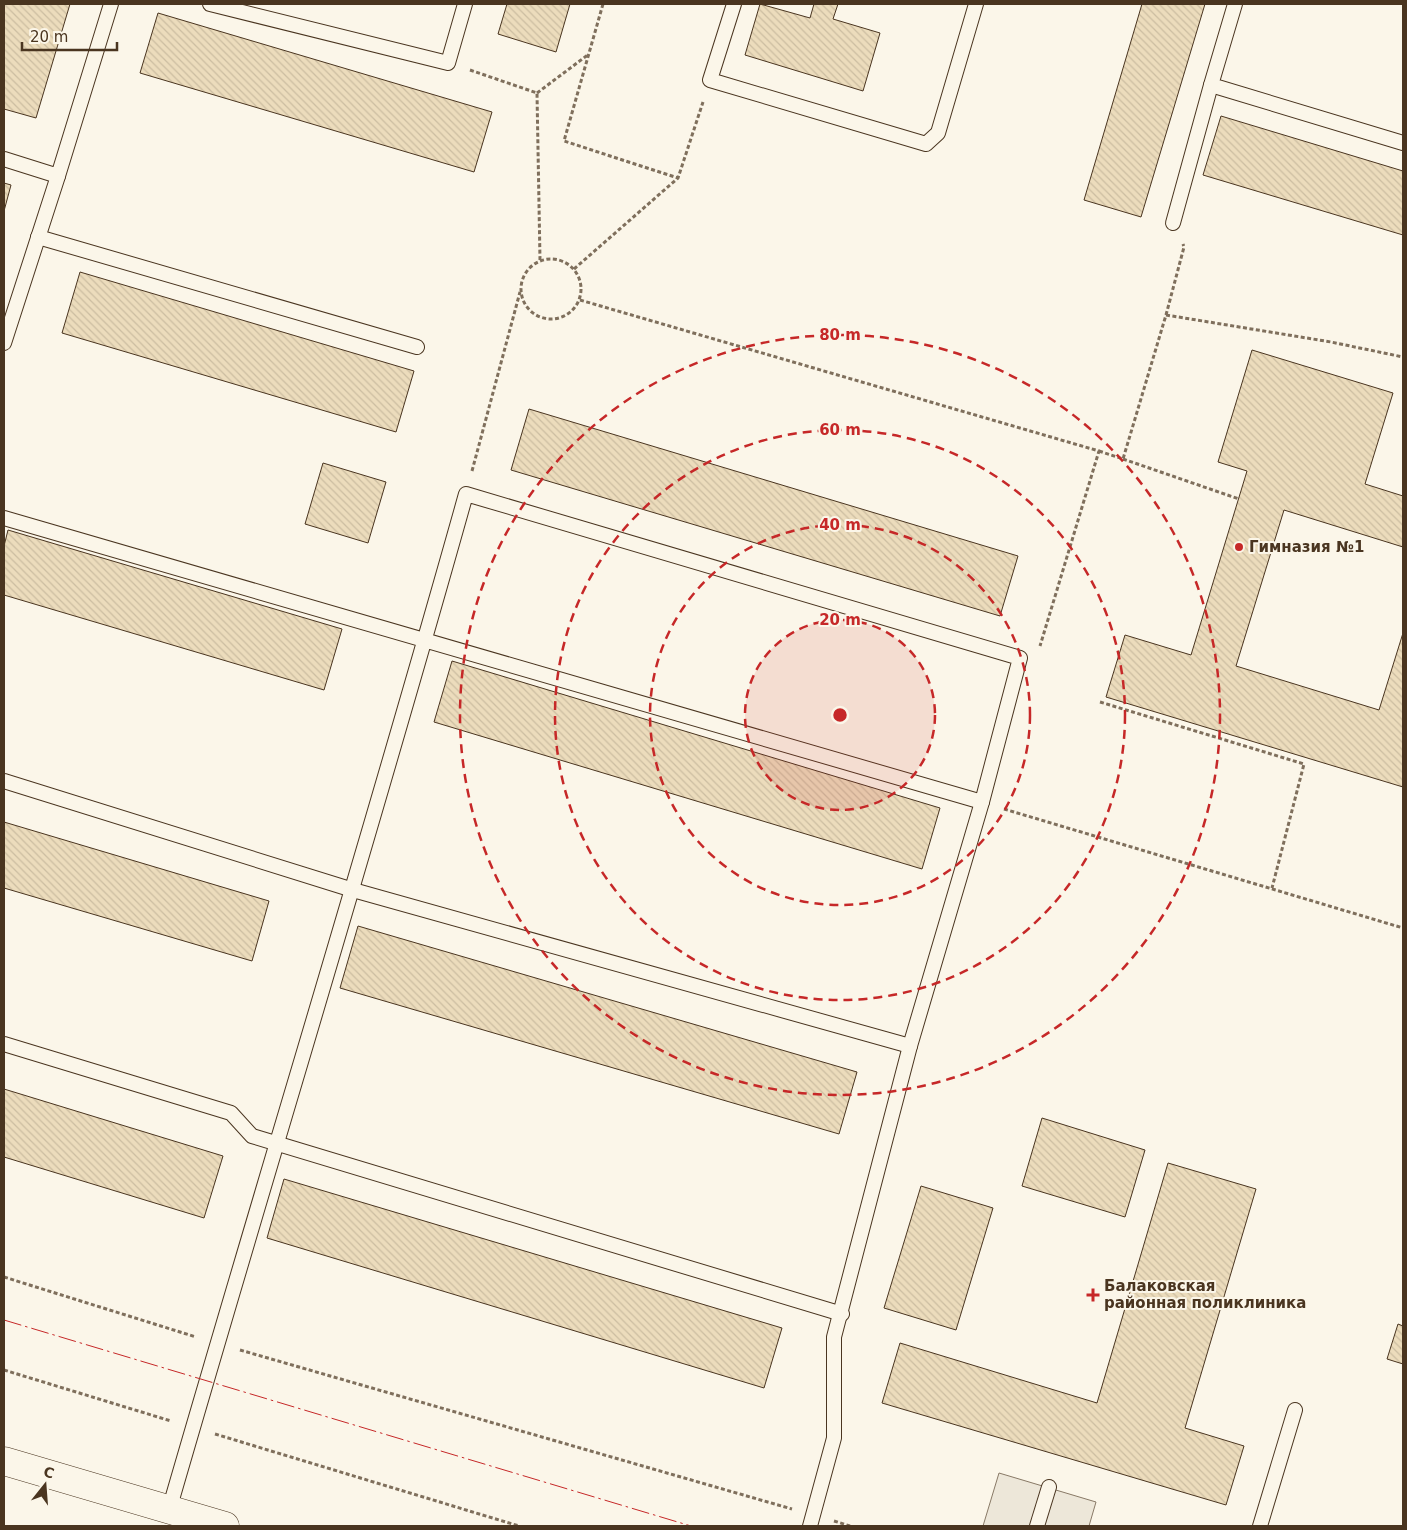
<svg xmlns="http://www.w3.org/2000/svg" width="1407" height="1530" viewBox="0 0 1407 1530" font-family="'DejaVu Sans',sans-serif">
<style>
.parking{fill:#ede7d9;stroke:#887966}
.building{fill:url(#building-back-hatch);stroke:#4a3520}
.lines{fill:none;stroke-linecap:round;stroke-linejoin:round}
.service-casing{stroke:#4a3520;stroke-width:16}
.secondary-casing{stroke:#4a3520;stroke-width:29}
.path{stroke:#7f6f5c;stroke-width:3;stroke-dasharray:4 2.5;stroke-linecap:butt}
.service{stroke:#fbf6e9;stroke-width:14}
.secondary{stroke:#fbf6e9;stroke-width:28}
.power{stroke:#c62828;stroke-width:1;stroke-dasharray:18 4 2.5 4;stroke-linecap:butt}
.ring{fill:none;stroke:#c62828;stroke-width:2.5;stroke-dasharray:9 6}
.poi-dot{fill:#c62828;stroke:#fbf6e9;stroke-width:2}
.labels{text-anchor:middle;stroke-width:4;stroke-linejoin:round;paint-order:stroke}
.poi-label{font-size:15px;font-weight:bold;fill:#4a3520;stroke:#fbf6e9;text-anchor:start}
.centre{fill:#c62828;stroke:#fbf6e9;stroke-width:2.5}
.ring-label{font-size:15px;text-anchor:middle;font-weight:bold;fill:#c62828;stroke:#fbf6e9;stroke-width:4;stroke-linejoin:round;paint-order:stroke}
</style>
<defs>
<pattern id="building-back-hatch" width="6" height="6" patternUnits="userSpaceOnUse" patternTransform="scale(1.25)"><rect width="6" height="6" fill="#ecdcbc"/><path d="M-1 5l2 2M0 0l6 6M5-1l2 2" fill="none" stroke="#ccbda1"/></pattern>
</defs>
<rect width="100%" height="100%" fill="#fbf6e9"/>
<path class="parking" d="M999,1473L1096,1502L1089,1526H983Z"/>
<g class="building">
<path d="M4,4H70L36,118L4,109Z"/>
<path d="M507,4H570L556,52L498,34Z"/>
<path d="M760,4L810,18L814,4H838L833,19L880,33L863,91L745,55Z"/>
<path d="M1142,4H1205L1141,217L1084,200Z"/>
<path d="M158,13L492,112L474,172L140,73Z"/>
<path d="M1221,116L1403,171V235L1203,175Z"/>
<path d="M4,183L11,185L4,211Z"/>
<path d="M80,272L414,371L396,432L62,333Z"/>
<path d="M1252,350L1393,393L1365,484L1403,496V547L1284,510L1236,666L1379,710L1403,633V787L1106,697L1125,635L1191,655L1247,471L1218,462Z"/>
<path d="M529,409L1018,556L1000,616L511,470Z"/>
<path d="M323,463L386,482L368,543L305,524Z"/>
<path d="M8,530L342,629L324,690L4,595V546Z"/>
<path d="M452,661L940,808L922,869L434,722Z"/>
<path d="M4,822L269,901L252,961L4,888Z"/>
<path d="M358,926L857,1072L839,1134L340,988Z"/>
<path d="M4,1089L223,1156L204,1218L4,1157Z"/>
<path d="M1042,1118L1145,1150L1125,1217L1022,1186Z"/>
<path d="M1168,1163L1256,1189L1185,1428L1244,1446L1226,1505L882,1403L900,1343L1097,1403Z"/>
<path d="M284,1179L782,1328L764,1388L267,1238Z"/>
<path d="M921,1186L993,1208L956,1330L884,1308Z"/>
<path d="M1398,1324L1403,1326V1364L1387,1359Z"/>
</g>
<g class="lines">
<g class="service-casing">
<g id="service">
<path d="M210,4L448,63L465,4"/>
<path d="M734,4L710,80L926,144L938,133L976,4"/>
<path d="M1235,4L1211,85L1403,143"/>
<path d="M4,159L58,176L111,4"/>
<path d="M1173,223L1211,85"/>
<path d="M38,237L417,347"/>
<path d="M4,343L58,176"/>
<path d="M4,518L982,802L1020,658L466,494C371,834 267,1171 169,1510"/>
<path d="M4,781L353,890L910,1046"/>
<path d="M4,1044L231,1113L252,1136L842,1314"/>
<path d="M810,1526L834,1438V1337L910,1046L982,802"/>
<path d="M1037,1526L1049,1487"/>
<path d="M1260,1526L1295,1410"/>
</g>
</g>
<g class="secondary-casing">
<path id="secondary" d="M4,1461L225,1526"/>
</g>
<g class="path">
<path d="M603,4L564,141L678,178"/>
<path d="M470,70L537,93L540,260"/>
<path d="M537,93L589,54"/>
<circle cx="551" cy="289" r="30"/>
<path d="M574,269L678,178L703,102"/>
<path d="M580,300L1099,451L1040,646"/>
<path d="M1166,315L1331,342L1403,357"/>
<path d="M1099,451L1123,459L1166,315L1184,247L1183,244"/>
<path d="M1123,459L1239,499"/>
<path d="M472,471L520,292"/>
<path d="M1100,702L1304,764L1272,888"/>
<path d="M1004,809L1403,928"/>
<path d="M4,1277L196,1337"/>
<path d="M240,1350L792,1509"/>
<path d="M4,1370L171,1421"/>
<path d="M215,1434L519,1526"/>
<path d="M834,1521L850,1526"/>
</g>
<use href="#service" class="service"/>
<use href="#secondary" class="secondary"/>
<path class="power" d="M4,1320L691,1526"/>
</g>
<circle cx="840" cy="715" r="95" fill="#c62828" fill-opacity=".12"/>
<g class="ring">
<circle cx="840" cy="715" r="95"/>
<circle cx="840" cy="715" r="190"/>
<circle cx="840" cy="715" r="285"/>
<circle cx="840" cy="715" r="380"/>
</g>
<g class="poi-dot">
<circle cx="1239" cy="547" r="5"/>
<path d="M1090.5 1287.5h5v5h5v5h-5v5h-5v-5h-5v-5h5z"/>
</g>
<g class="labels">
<g class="poi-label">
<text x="1249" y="552">Гимназия №1</text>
<text x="1104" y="1291">Балаковская<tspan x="1104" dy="17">районная поликлиника</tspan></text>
</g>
</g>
<circle cx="840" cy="715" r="8" class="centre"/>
<g class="ring-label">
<text x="840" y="340">80 m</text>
<text x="840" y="435">60 m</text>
<text x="840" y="530">40 m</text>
<text x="840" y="625">20 m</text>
</g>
<rect width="1407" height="1530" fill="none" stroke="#4a3520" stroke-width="10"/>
<g transform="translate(45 1485) rotate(17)" stroke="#fbf6e9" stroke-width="4" paint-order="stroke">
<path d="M0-4L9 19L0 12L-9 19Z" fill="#4a3520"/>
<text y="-8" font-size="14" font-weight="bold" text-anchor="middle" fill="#4a3520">С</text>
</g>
<path d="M22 42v8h95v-8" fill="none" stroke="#4a3520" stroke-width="2.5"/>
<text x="30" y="42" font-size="15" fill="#4a3520" stroke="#fbf6e9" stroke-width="4" paint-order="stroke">20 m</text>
</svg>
